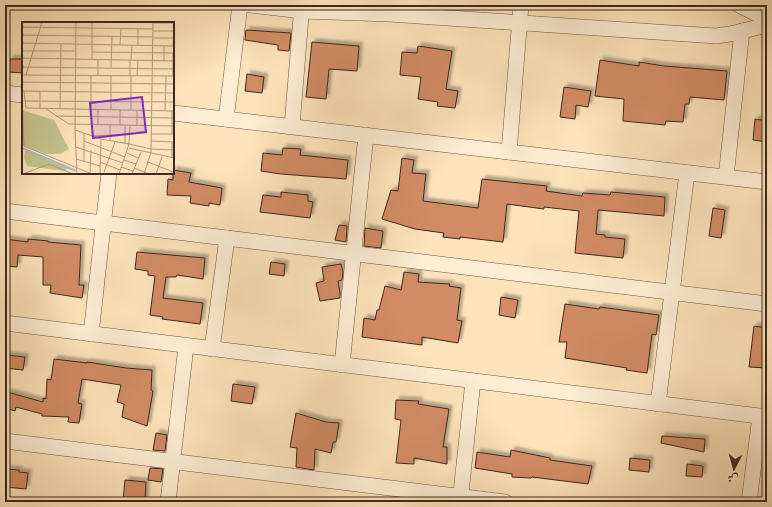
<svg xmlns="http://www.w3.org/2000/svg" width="772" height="507" viewBox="0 0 772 507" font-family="Alegreya,Amiri,serif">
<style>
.building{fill:#d28c65;stroke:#3c281d;filter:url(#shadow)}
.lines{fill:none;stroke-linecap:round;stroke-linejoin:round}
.minor-casing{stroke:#6c5744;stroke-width:16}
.minor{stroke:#feedd3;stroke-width:15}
.inset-river{fill:none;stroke:#a6bbbc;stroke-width:2}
.inset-road{fill:none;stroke:#b0987c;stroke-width:1}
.view{fill:#7b2cbf;fill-opacity:0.15;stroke:#7b2cbf;stroke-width:2}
.inset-edge{fill:none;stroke:#3c281d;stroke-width:2}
</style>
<defs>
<filter id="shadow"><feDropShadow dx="3.5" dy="-3.5" stdDeviation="1" flood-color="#0004"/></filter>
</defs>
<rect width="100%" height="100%" fill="#fde3bb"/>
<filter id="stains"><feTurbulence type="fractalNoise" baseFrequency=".005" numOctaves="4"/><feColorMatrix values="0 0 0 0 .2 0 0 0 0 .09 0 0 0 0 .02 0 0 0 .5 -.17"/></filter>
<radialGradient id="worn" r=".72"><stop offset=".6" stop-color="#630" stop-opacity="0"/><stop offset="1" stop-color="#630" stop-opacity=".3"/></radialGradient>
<g class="building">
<path d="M246,30L291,33L289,51L278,50V45L245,40Z"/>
<path d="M312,42L359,46L357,71L329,69L326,99L306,97Z"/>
<path d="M418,46L452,51L446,89L458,91L455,108L437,106L438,102L418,99L421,77L400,75L402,52L417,53Z"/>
<path d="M10,59H23V73L9,72Z"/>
<path d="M600,60L639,66V62L664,66L727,71L724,100L690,97L689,104H685L683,122L666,121L665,125L623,121L624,99L595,96Z"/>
<path d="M247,74L264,77L262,93L245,91Z"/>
<path d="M564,87L591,91L588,107L576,105L575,119L560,117Z"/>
<path d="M755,119L767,121V142L753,140Z"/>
<path d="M283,148L301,149L300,155L348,160L346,179L281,174L261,171L263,153L282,155Z"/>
<path d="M402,158L414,160L412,173L426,174L423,201L478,208L482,179L547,186L546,191L582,196L583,193L610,195L611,192L665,197L664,216L598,210L596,234L605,235V237L625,239L623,258L575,253L579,211L544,207V209L507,204L503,242L460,237V239L443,237L444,233L415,229L382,219L391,190L398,191Z"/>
<path d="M173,170L191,173L189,182L222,188L220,205L209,203V206L190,203L191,196L167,195L168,179L173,180Z"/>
<path d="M281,192L308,195V201L313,202L310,218L260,212L263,195L281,197Z"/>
<path d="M713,208L725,210L721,238L709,236Z"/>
<path d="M339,225L347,226L346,242L335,240Z"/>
<path d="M365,228L383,231L381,248L364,246Z"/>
<path d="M5,239L28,242V239L48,241V242L81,245L79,285H84L82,298L50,293L51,285H43V257L18,255L17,267L5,266Z"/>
<path d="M137,252L205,258L203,279L177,275L176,277H166L163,298L203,303L200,324L162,319L163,317L150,315L155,276L148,275V271L135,269Z"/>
<path d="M271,262L285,264L284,276L269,274Z"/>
<path d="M341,264L343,272L342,280L338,281L340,293V298L320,301L316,283L324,281L322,267Z"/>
<path d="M404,272L419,274L418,282L450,284L449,286L461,288L457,320L462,321L458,343L422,337V345L362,337L364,318L375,320L377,310H379L385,286L401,290Z"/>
<path d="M501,297L518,300L515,318L499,315Z"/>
<path d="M565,304L599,309L600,307L659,315L656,335L652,334L647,373L626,370L627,368L565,358L567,342H559Z"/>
<path d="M754,326L767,328V368L749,367Z"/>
<path d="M5,355L25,357L23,370L5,368Z"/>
<path d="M54,359L87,363V362L126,368L152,370L151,390L153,391L147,426L122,417L124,404L117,402L121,385L82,379L78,403L82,404L79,423L68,422L69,417L42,416V414L16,407L15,411L5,408V401L7,392L43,402V398L46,399L47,379L51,380Z"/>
<path d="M233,384L255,387L252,404L231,401Z"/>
<path d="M396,400L419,401L418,404L449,409L443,447H447V464L414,458V464L396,463L401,420L395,419Z"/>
<path d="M296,413L326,422L339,423L336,442H333L331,453L315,449L314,470L296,467L297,448L290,447Z"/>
<path d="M156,433L167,435L165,451L153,450Z"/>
<path d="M662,436L705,439L704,452L661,443Z"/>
<path d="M511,450L550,458V460L592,466L588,484L532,477L531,478L512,477V474L475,468L477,452L510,457Z"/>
<path d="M630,458L650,460L649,472L629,470Z"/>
<path d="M687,464L703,466L702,477L686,476Z"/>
<path d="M150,468L163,469L161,482L148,480Z"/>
<path d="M5,469L19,470V472L28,473L26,489L5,487Z"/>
<path d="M125,480L146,482L145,502L123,501Z"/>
</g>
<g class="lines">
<g class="minor-casing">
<g id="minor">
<path d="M250,5L302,11L389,14L716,36L730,34L767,25"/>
<path d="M739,5L767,19"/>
<path d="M5,93L23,95"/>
<path d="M173,113L767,182"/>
<path d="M226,119L240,5"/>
<path d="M292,126L302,5"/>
<path d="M509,152L521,5"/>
<path d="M726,177L742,31"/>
<path d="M5,211L767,304"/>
<path d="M5,323L767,417"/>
<path d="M91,334L109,173"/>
<path d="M212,349L227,238"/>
<path d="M342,365L366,135"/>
<path d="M658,404L687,173"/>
<path d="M5,441L505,502"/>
<path d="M168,502L186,346"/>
<path d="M460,502L473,381"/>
<path d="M749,502L760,416"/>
</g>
</g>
<use href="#minor" class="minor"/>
</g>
<g transform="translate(22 22)">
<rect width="152" height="152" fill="#fde3bb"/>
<path d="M0,88L32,98L47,127L38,132H24L0,123ZM3,128L45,146L43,149L5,144L2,136Z" fill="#c4c28d"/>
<path class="inset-river" d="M0,126L54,149"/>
<path class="inset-road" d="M54,0L53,108L79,117L107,122L97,152M131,1H152M0,5L131,7M131,9H152M0,13L131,15M131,16H152M0,21L152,24M98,23L99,7M116,23V7M151,24L152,9M0,29H54M70,30L152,31M0,36L152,39M70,37V0M109,38L110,23M142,39V24M0,45L152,47M89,46L90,14M0,53L152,54M4,53L20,0M76,53V37M108,54V38M115,54L116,38M151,54V31M0,60L152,62M0,69L152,71M2,69L4,86L152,89M0,77L2,124L70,152M2,79L152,80M18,87V69M24,87L47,102L152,104M38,87L39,22M69,87V53M89,87V54M109,88V54M143,88L144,54M34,94L152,96M76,103V87M88,103V119M98,103V88M103,104V122M108,104L107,122L129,127L152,128M115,104V88M53,108L55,152M129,112H152M150,112V89M71,114L108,112M62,119L103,135M129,119L152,120M54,125L101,141M107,126L152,136M105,131L116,136M150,136V120M54,137L78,144M102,138L114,142M62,139V111M78,140L98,148M126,140L151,150M99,145L111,149M112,146L127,152M82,150L93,120M68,151L69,128M1,152L27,142L51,152M78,152L79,117M110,152L119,130M122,152L129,130L131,0M134,152L140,135"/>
<path class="view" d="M120,75L124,110L71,116L68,81Z"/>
<rect width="152" height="152" class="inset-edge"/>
</g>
<rect width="772" height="507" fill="none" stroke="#fde3bb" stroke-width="20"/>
<rect x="6" y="6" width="760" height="495" fill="none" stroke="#3c281d" stroke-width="2"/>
<rect x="10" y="10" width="752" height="487" fill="none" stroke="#3c281d"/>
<g transform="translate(734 469) rotate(186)" stroke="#feedd3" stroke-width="3" paint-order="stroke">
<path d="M0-3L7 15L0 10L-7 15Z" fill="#3c281d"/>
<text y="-6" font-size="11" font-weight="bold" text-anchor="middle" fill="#3c281d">ش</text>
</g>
<rect width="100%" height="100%" filter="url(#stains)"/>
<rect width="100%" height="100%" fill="url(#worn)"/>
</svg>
